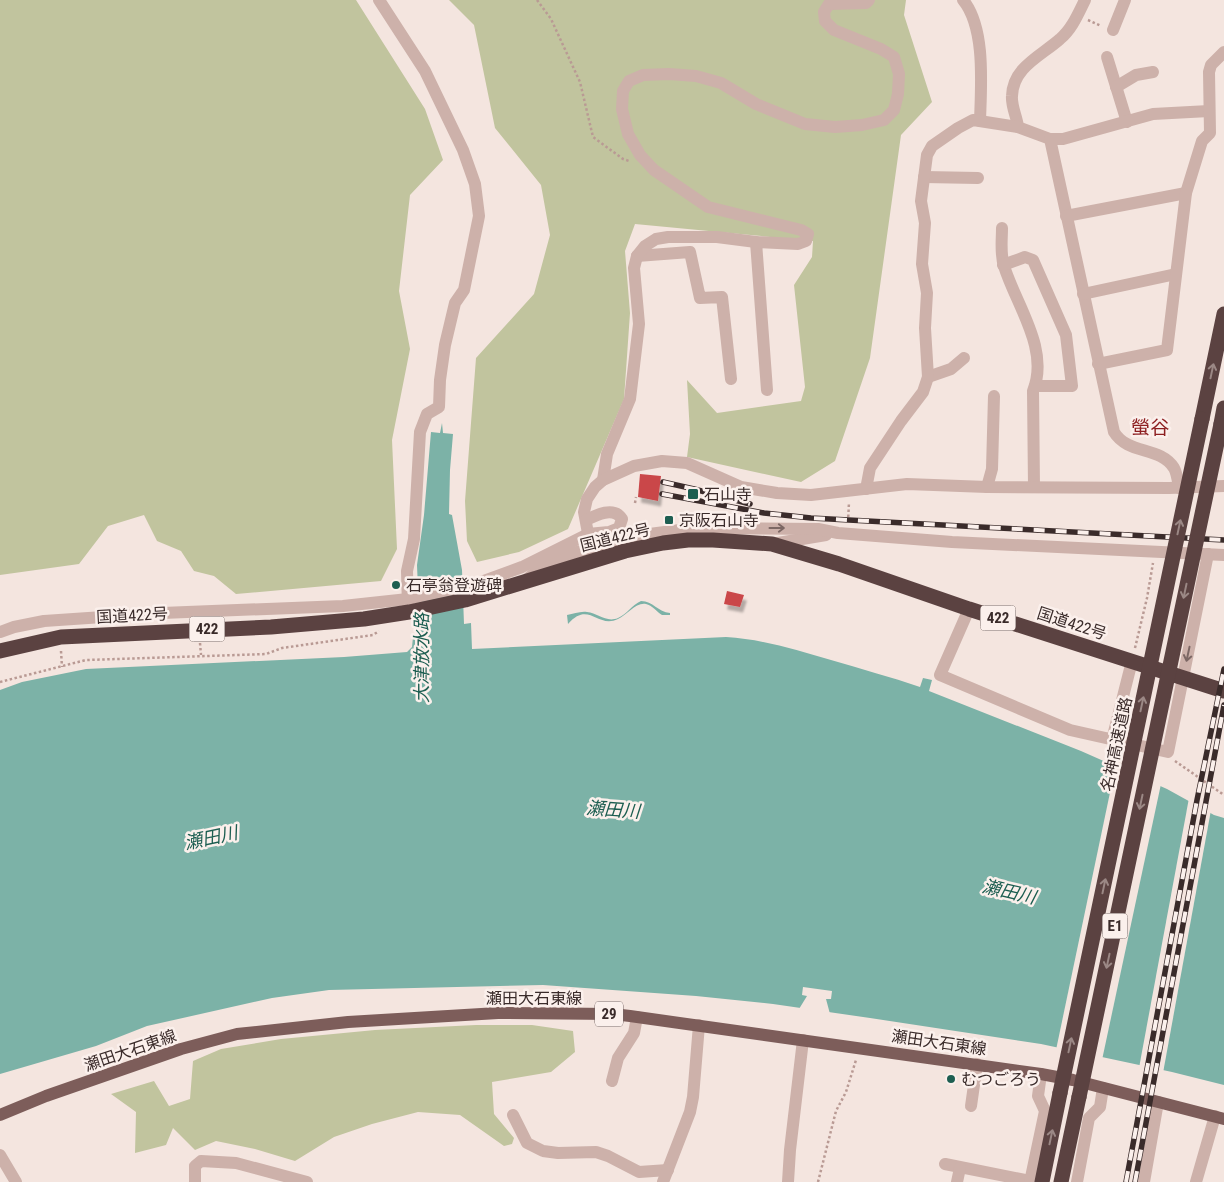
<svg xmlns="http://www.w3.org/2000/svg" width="1224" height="1182" viewBox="0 0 1224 1182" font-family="'Roboto Condensed','Noto Sans JP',sans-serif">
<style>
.green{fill:#c1c49e}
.water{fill:#7cb2a7}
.pier{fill:#f4e5df}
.building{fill:#ca4649;filter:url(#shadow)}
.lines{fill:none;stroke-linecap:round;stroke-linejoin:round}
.path{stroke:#b99a94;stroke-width:2.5;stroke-dasharray:2.5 2.5;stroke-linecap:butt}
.minor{stroke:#cdb1aa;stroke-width:12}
.major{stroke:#7d5d5a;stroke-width:12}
.highway{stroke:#5b4241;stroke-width:15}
.rail-casing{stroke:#3a2b2a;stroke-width:5.5}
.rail{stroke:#fbf0ec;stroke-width:4;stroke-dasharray:11;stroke-linecap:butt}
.highway-bridge{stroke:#5b4241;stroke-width:15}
.oneway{stroke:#9b8885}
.oneway2{stroke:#7c6764}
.poi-dot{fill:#1d5e51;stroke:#fbf0ec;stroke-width:2}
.labels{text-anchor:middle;stroke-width:5;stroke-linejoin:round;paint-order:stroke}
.shield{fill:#fbf0ec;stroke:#746664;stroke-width:1}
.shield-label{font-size:15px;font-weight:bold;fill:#3a2b2a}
.poi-label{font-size:16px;fill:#3a2b2a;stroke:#fbf0ec;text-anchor:start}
.street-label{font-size:16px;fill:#3a2b2a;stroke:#fbf0ec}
.water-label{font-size:18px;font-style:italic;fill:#1d5e51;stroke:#fbf0ec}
.quarter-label{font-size:19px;fill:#8d1f21;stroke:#fbf0ec}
</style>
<defs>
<filter id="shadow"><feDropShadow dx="3" dy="5.5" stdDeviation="1" flood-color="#0004"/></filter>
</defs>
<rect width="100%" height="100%" fill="#f4e5df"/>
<g class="green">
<path d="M0,0H356L425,109L443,160L410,195L399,291L410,349L392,440L397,549L381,581L236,594L214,576L194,571L181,551L157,541L144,515L108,526L79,564L0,575Z"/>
<path d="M449,0H906L904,15L932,102L901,135L870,358L835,461L801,482L687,457L690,434L687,380L717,413L801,401L805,387L794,285L812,257L813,241L635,224L625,251L630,313L624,399L568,529L519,552L477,562L467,541L465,501L476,358L534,294L550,235L541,185L495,128L474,25Z"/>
<path d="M476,1025H532L573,1031L575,1052L551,1072L492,1082L494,1114L514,1138L512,1144L504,1146L460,1115L418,1112L372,1124L334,1137L295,1161L255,1149L216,1141L195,1150L173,1128L166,1145L135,1153L136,1112L111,1094L154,1081L169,1106L190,1099L193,1061L221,1049L281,1039L375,1030Z"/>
</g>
<g class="water">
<path d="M442,423L443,433L453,434L450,470L449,514L452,515L462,570L464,624L471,623L472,649L726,637C762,639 796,650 831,660C861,669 891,677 920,687L923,678L932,680L929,691L1081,751L1167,789L1214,815L1224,818V1085L1172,1072L1041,1044L870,1018L773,1004L696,996L543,985L329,990L272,998L147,1026L96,1046L0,1074V690L22,682L86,669L344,657L407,652L412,647L413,637H420L417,565L424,515L431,432L440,433Z"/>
<path d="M641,601C653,601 658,612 670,613V615H662C657,612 652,605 646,604C636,602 627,615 618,619C597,629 589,600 568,624L567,615C574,614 580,611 587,612C598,613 606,623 618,618C627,614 632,605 641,601Z"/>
</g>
<g class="pier">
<path d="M1116,764L1161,784L1102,1060L1056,1050Z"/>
<path d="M1189,798L1211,810L1163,1073L1139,1068Z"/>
<path d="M803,987L832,991L831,999H826L830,1014L799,1009L807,996L802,995Z"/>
</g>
<g class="building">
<path d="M640,474L661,476L658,501L638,497Z"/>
<path d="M727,591L744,595L740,607L724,604Z"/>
</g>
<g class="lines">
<g class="path">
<path d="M537,0L551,19L580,82L593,137L623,159L629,161"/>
<path d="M1088,20L1101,26"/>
<path d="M635,503L636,497"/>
<path d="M848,522L849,502"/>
<path d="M200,643L201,655"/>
<path d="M1135,648L1147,598L1153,563"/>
<path d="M61,651L62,667"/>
<path d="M0,682L86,660L266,654L282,648L373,635L379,631"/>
<path d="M1175,761L1224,795"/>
<path d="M818,1182L836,1111L846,1092L856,1060"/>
</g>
<g class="minor">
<path d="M379,0L425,71L463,150L475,184L479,216L464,290L455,303L445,345L440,380L439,407L427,414L420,432L414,539L407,571L408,607"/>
<path d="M963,0C986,28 981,86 980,121"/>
<path d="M1085,0C1078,14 1072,29 1060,39C1041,56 1013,67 1012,96C1011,106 1017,117 1018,127L1050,139L1114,432C1128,455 1160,446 1174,468C1177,473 1178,482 1179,488"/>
<path d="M1113,30L1125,0"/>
<path d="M1107,57L1127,122"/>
<path d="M1116,87L1136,75L1153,72"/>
<path d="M1050,139H1063L1153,114L1209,111"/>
<path d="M924,177L978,178"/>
<path d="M1066,216L1186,193"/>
<path d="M1002,228C1002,240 1000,254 1004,266C1016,305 1050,349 1033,391L1034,487"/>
<path d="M756,242L767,390"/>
<path d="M637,256L690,252L700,298L722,297L731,379"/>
<path d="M1003,265L1025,257L1033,260L1066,335L1072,386H1035"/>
<path d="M1083,294L1176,274"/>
<path d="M1098,364L1167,350L1186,193L1202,141L1210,133L1209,72L1211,65L1224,52"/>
<path d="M928,377L951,369L964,358"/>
<path d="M603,480L607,454L630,399L639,324L634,268L637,256L645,246L656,239L668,237H717L756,242L798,244L806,241L808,234L801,230L708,207L654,170L640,155L628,134L622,109L623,91L629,81L643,75L669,74L696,76L721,83L756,104L805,124L835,127L862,125L884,120L894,110L898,94L899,74L894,57L881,49L834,30L825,21L824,12L829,4L866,3L869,0"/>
<path d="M987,487L992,469L994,396"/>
<path d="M866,489L870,468L901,421L923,392L928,377L925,328L927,293L922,264L925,223L921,201L927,155L932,146L958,128L973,120L1018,127"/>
<path d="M772,544L826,535"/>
<path d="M593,560L584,512L587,499L595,487L603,480L634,466L662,461L687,463L741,487L777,493L811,495L907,484L987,487L1169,488L1224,486"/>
<path d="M526,580L539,569L577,552L642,535L695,528L818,529L838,533L952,542L1224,555"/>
<path d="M969,609L940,675L1070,730L1168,752L1208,554"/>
<path d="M0,632L14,627L44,621L162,613L343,606L408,599L473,585L522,567L588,534L609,532L619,528L622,519C614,506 596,515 586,520"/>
<path d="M1112,740L1132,661"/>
<path d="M612,1081L618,1058L634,1033L637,1017"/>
<path d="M971,1106L977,1064"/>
<path d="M513,1115L527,1143L543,1151L558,1153L596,1152L608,1156L639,1172L668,1170"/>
<path d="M0,1155L16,1182"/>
<path d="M945,1164L1030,1181"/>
<path d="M195,1182V1166L201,1161L236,1163L307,1182"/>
<path d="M663,1182L690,1112L693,1097L699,1025"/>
<path d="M788,1182L790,1150L803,1040"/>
<path d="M957,1182L960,1168"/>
<path d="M1030,1182L1045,1111L1038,1096L1041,1074"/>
<path d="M1077,1182L1089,1118L1100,1107L1103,1088"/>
<path d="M1144,1182L1158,1102"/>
<path d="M1196,1182L1215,1116"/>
</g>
<path class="major" d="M0,1115L46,1096L181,1049L237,1034L348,1022L498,1013L613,1014L630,1016L1041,1074L1073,1080L1224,1119"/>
<g class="highway">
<path d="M1202,419L1224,314"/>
<path d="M1221,424L1224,408"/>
<path d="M0,651L61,637L271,627L364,619L409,612L465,600L625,551L663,543L688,540H713L772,544L839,564L969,609L1224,691"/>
<path d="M1042,1182L1060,1093"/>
<path d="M1061,1182L1079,1097"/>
</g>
<g class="rail-casing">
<g id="rail">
<path d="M663,482L694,489L750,504"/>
<path d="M662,494L764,513L811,518L1224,540"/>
<path d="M1126,1182L1197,800L1224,669"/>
<path d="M1135,1182L1224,705"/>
</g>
</g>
<use href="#rail" class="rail"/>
<g class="highway-bridge">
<path d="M1060,1093L1202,419"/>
<path d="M1079,1097L1221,424"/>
</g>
</g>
<defs><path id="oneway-shaft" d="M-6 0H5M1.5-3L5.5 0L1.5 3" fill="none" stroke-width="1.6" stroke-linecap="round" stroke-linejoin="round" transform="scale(1.25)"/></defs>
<g class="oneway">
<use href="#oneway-shaft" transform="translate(1212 371) rotate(-78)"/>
<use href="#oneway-shaft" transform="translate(1179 527) rotate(-78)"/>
<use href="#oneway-shaft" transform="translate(1185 591) rotate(102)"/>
<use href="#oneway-shaft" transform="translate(1142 704) rotate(-78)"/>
<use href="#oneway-shaft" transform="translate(1141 802) rotate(102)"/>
<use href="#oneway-shaft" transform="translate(1104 886) rotate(-78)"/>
<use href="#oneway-shaft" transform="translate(1108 961) rotate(102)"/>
<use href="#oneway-shaft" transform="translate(1070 1045) rotate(-78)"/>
<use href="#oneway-shaft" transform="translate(1051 1137) rotate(-78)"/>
</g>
<g class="oneway2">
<use href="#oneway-shaft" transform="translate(777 528)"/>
<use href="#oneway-shaft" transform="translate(1188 654) rotate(102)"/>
</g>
<g class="poi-dot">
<rect x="687" y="488" width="12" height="12" rx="2.5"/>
<rect x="664" y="515" width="10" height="10" rx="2.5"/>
<circle cx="396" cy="585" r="5"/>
<circle cx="951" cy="1079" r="5"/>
</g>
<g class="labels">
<g class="shield">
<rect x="980.5" y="605.5" width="35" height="25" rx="4"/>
<rect x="189.5" y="616.5" width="35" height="25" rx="4"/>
<rect x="1102.5" y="913.5" width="25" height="25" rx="4"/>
<rect x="595" y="1001.5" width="28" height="25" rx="4"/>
</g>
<g class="shield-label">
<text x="998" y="623">422</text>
<text x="207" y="634">422</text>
<text x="1115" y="931">E1</text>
<text x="609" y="1019">29</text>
</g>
<g class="poi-label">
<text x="704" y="500">石山寺</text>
<text x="679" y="526">京阪石山寺</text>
<text x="406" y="591">石亭翁登遊碑</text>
<text x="961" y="1085">むつごろう</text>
</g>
<g class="street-label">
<text transform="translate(615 537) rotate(-14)" y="6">国道422号</text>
<text transform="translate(132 615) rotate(-3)" y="6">国道422号</text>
<text transform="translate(1072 623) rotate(18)" y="6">国道422号</text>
<text transform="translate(1116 744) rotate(-78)" y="6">名神高速道路</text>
<text x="534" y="1004">瀬田大石東線</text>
<text transform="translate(939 1042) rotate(8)" y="6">瀬田大石東線</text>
<text transform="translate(130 1050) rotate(-19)" y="6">瀬田大石東線</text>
</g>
<g class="water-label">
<text transform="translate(422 658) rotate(-90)" y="6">大津放水路</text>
<text transform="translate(613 810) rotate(4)" y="6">瀬田川</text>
<text transform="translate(211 838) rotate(-12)" y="6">瀬田川</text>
<text transform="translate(1009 892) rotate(13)" y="6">瀬田川</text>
</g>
<g class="quarter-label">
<text x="1150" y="434">螢谷</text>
</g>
</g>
</svg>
